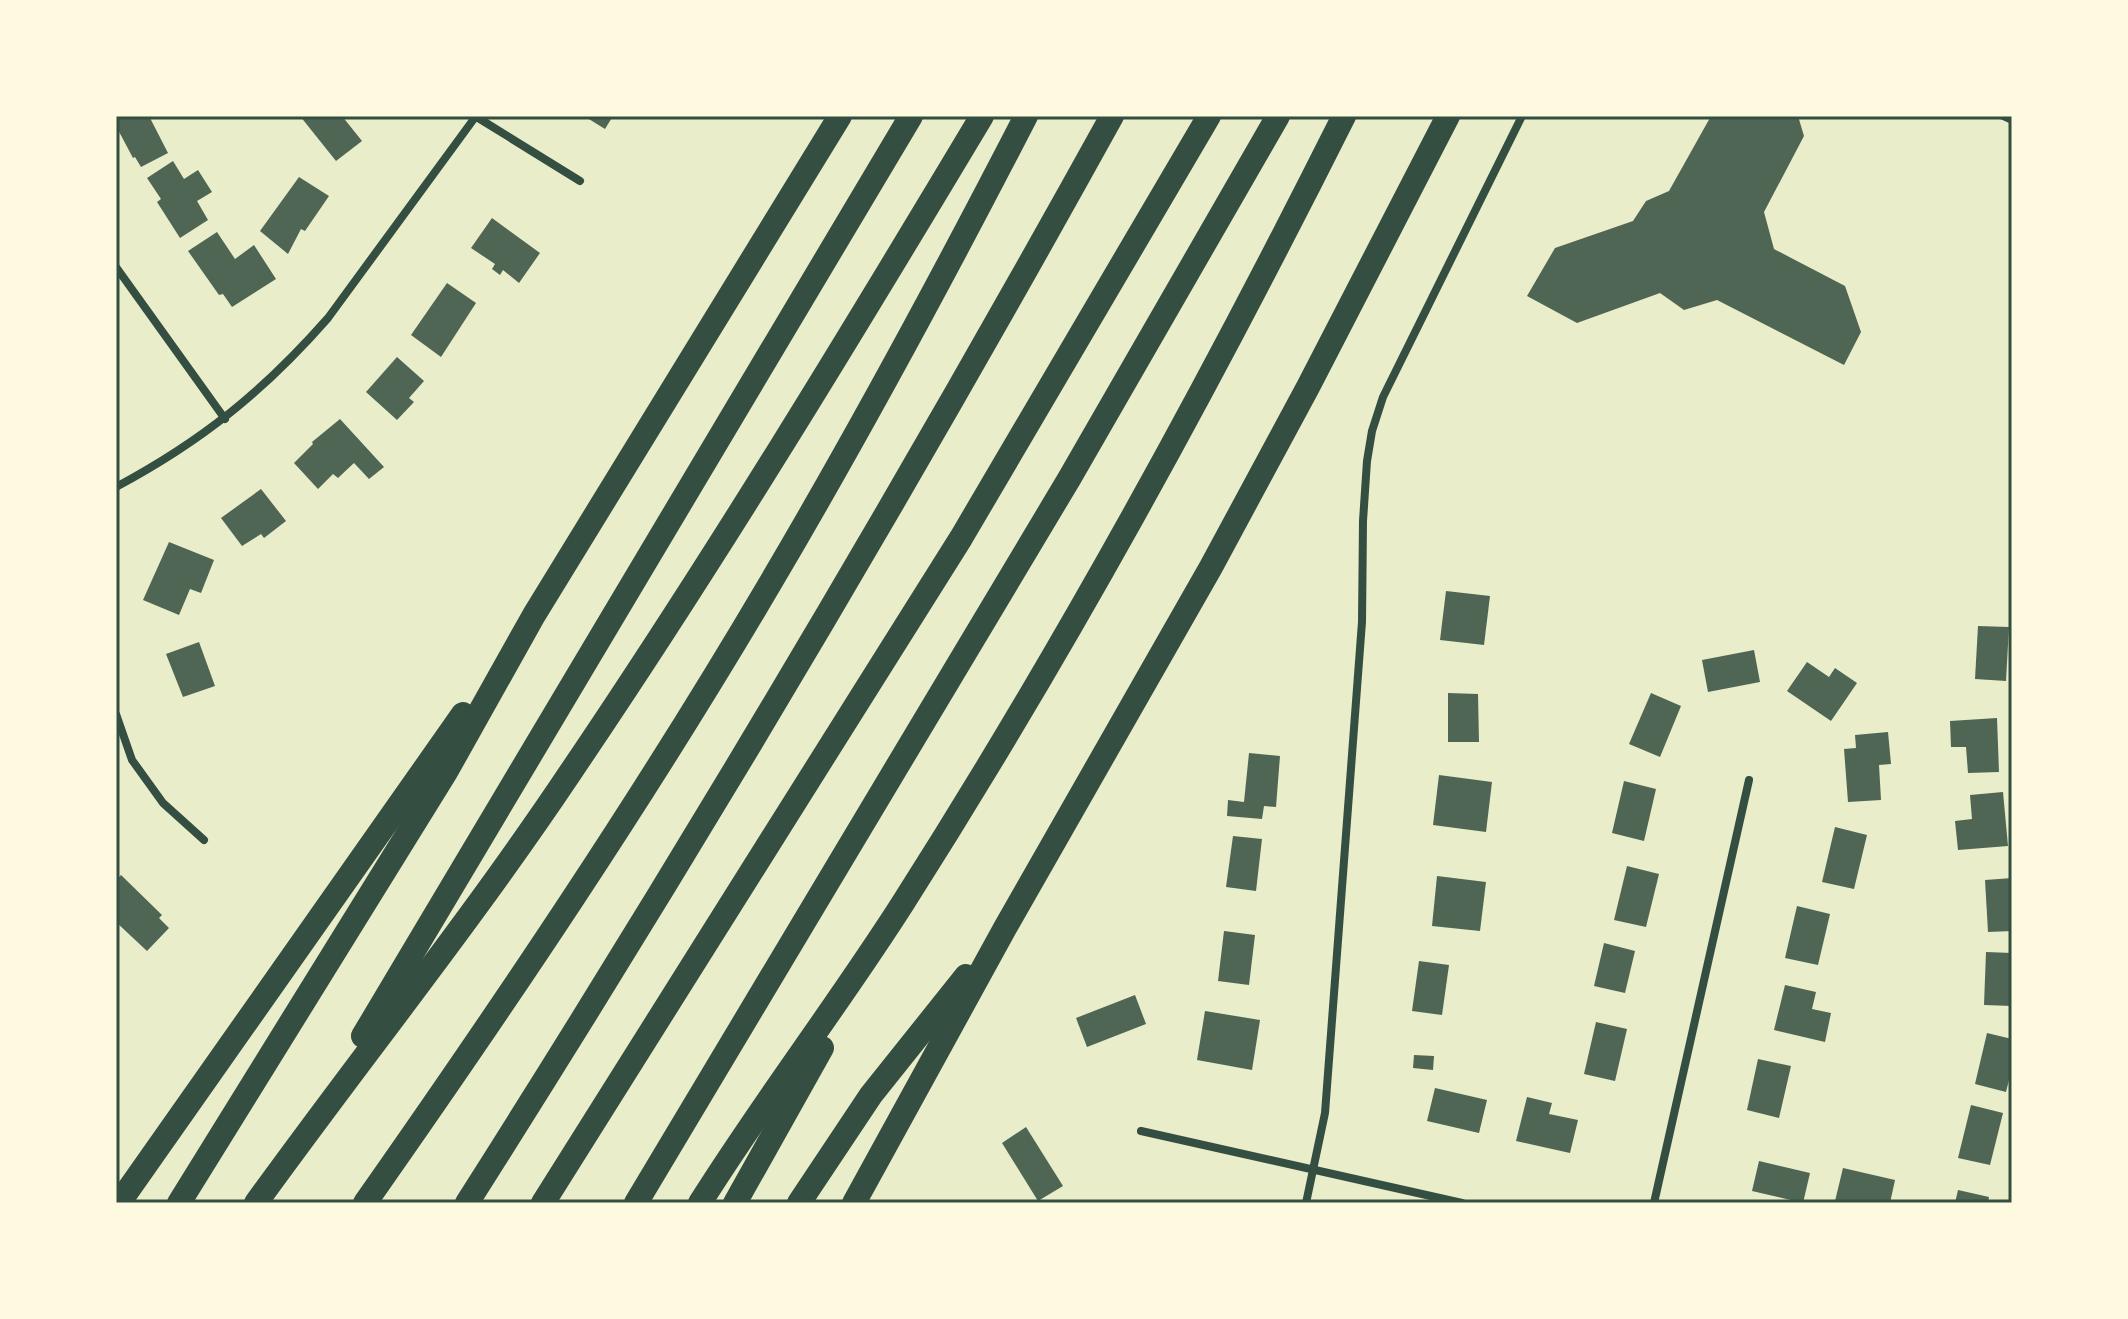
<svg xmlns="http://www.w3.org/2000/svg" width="2128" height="1319" viewBox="0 0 2128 1319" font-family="'Roboto Condensed',sans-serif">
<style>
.building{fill:#4f6655}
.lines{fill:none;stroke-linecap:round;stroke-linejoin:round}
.service{stroke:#344e41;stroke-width:6}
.minor{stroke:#344e41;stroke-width:8}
.motorway{stroke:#344e41;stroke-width:24}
.neatline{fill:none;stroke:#344e41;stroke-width:3}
</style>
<rect width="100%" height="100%" fill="#e9edc9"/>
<g class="building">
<path d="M116,116H149L168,153L141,167L135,157L133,158L116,126Z"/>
<path d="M300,116H342L362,141L336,161Z"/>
<path d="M584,116H613L605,129Z"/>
<path d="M1711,116H1798L1804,136L1764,212L1774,249L1845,286L1861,332L1844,365L1717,300L1684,310L1660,293L1577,323L1527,296L1555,248L1633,221L1646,201L1669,191Z"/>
<path d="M173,161L184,179L198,170L212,192L197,201L208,220L180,238L157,202L161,199L147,178Z"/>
<path d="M299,177L329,196L305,231L301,229L288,254L260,231Z"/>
<path d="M492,218L540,253L519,283L503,270L500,275L492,269L495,264L471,248Z"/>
<path d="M217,232L235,259L254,245L276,279L232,307L223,294L219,295L188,251Z"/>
<path d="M447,283L476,303L441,357L411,335Z"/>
<path d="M397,357L424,381L409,398L414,402L397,420L366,392Z"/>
<path d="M340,419L384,467L369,479L354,463L338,478L333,474L318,489L294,463L313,444L312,442Z"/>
<path d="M261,489L286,521L264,538L261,534L242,546L221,518Z"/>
<path d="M169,542L214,560L201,593L190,589L179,615L143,600Z"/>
<path d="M1446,591L1490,596L1484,645L1440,640Z"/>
<path d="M1978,626L2009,627L2006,681L1975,679Z"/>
<path d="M199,642L215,686L183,697L166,654Z"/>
<path d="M1754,650L1760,682L1708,692L1702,660Z"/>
<path d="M1807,662L1829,677L1835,668L1857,683L1831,721L1787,691Z"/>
<path d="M1448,693L1478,694L1479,742H1448Z"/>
<path d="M1651,693L1681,706L1660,757L1629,744Z"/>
<path d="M1997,718L1999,772L1968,773L1966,747H1951L1950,721Z"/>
<path d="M1888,732L1891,764L1879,765L1881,800L1848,802L1844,749L1856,748L1855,735Z"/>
<path d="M1249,753L1280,756L1276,807L1264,806L1262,819L1227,816L1228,800L1244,802Z"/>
<path d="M1439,775L1492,782L1486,832L1433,825Z"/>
<path d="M1624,781L1656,789L1644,841L1612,833Z"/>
<path d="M2003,792L2008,846L1958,850L1955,821L1972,819L1970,795Z"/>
<path d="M1835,827L1867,835L1854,889L1822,882Z"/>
<path d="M1233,836L1262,839L1256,891L1226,887Z"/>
<path d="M1627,866L1659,874L1646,927L1614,920Z"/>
<path d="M121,875L162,915L159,918L169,928L147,951L116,922V880Z"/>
<path d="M1437,876L1486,882L1480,931L1432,926Z"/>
<path d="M2012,878V931L1988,932L1985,880Z"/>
<path d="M1797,906L1830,914L1818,965L1785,958Z"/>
<path d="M1224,931L1255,935L1249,985L1218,981Z"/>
<path d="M1604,943L1635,951L1625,993L1594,986Z"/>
<path d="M1986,952L2012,953V1006L1984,1005Z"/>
<path d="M1419,961L1449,965L1442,1015L1412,1011Z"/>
<path d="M1785,985L1816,992L1812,1009L1831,1013L1825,1042L1774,1030Z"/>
<path d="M1135,995L1146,1024L1087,1047L1076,1018Z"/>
<path d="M1205,1011L1260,1020L1252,1070L1197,1060Z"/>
<path d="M1596,1022L1627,1029L1615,1081L1584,1074Z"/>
<path d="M1987,1033L2012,1039V1068L2006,1092L1975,1084Z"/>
<path d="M1414,1055L1434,1056L1433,1070L1413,1068Z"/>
<path d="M1758,1059L1791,1066L1779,1118L1747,1110Z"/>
<path d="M1435,1088L1487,1100L1479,1133L1427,1121Z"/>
<path d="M1527,1097L1552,1103L1549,1114L1578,1120L1570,1153L1516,1141Z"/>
<path d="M1971,1105L2003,1113L1990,1165L1958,1158Z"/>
<path d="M1026,1127L1063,1186L1038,1201L1002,1143Z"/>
<path d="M1759,1161L1810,1173L1803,1203L1752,1191Z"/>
<path d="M1843,1168L1895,1180L1890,1203L1835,1201Z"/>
<path d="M1958,1190L1989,1197L1988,1203H1955Z"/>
</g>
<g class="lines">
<path class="service" d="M2001,116L2012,121"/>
<g class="minor">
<path d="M475,116L580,181"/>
<path d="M116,267L225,419"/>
<path d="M116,487C202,441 264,391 328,318L476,116"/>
<path d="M116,714L132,760L163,803L204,840"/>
<path d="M1141,1131L1462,1203"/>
<path d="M1306,1203L1325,1113L1362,622L1363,521L1367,461L1372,431L1383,397L1522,116"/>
<path d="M1654,1203L1749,780"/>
</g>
<g class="motorway">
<path d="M363,1036L911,116"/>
<path d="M119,1203L463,714"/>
<path d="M179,1203L446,772L534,615L840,116"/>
<path d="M256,1203C360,1059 471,921 570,773C715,559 849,338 982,116"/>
<path d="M365,1203C506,1002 643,799 768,587C859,433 944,275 1026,116"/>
<path d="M467,1203C693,847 908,485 1112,116"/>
<path d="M543,1203L961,538L1209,116"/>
<path d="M636,1203L1069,479L1278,116"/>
<path d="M700,1203C764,1101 838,1005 903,903C1066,647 1208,387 1344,116"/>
<path d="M735,1203L822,1048"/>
<path d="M799,1203L871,1095L966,976"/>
<path d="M854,1203L1005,928L1211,567L1308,387L1448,116"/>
</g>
</g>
<rect width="2128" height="1319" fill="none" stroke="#fefae0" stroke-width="236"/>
<rect x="118" y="118" width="1892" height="1083" class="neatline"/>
</svg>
